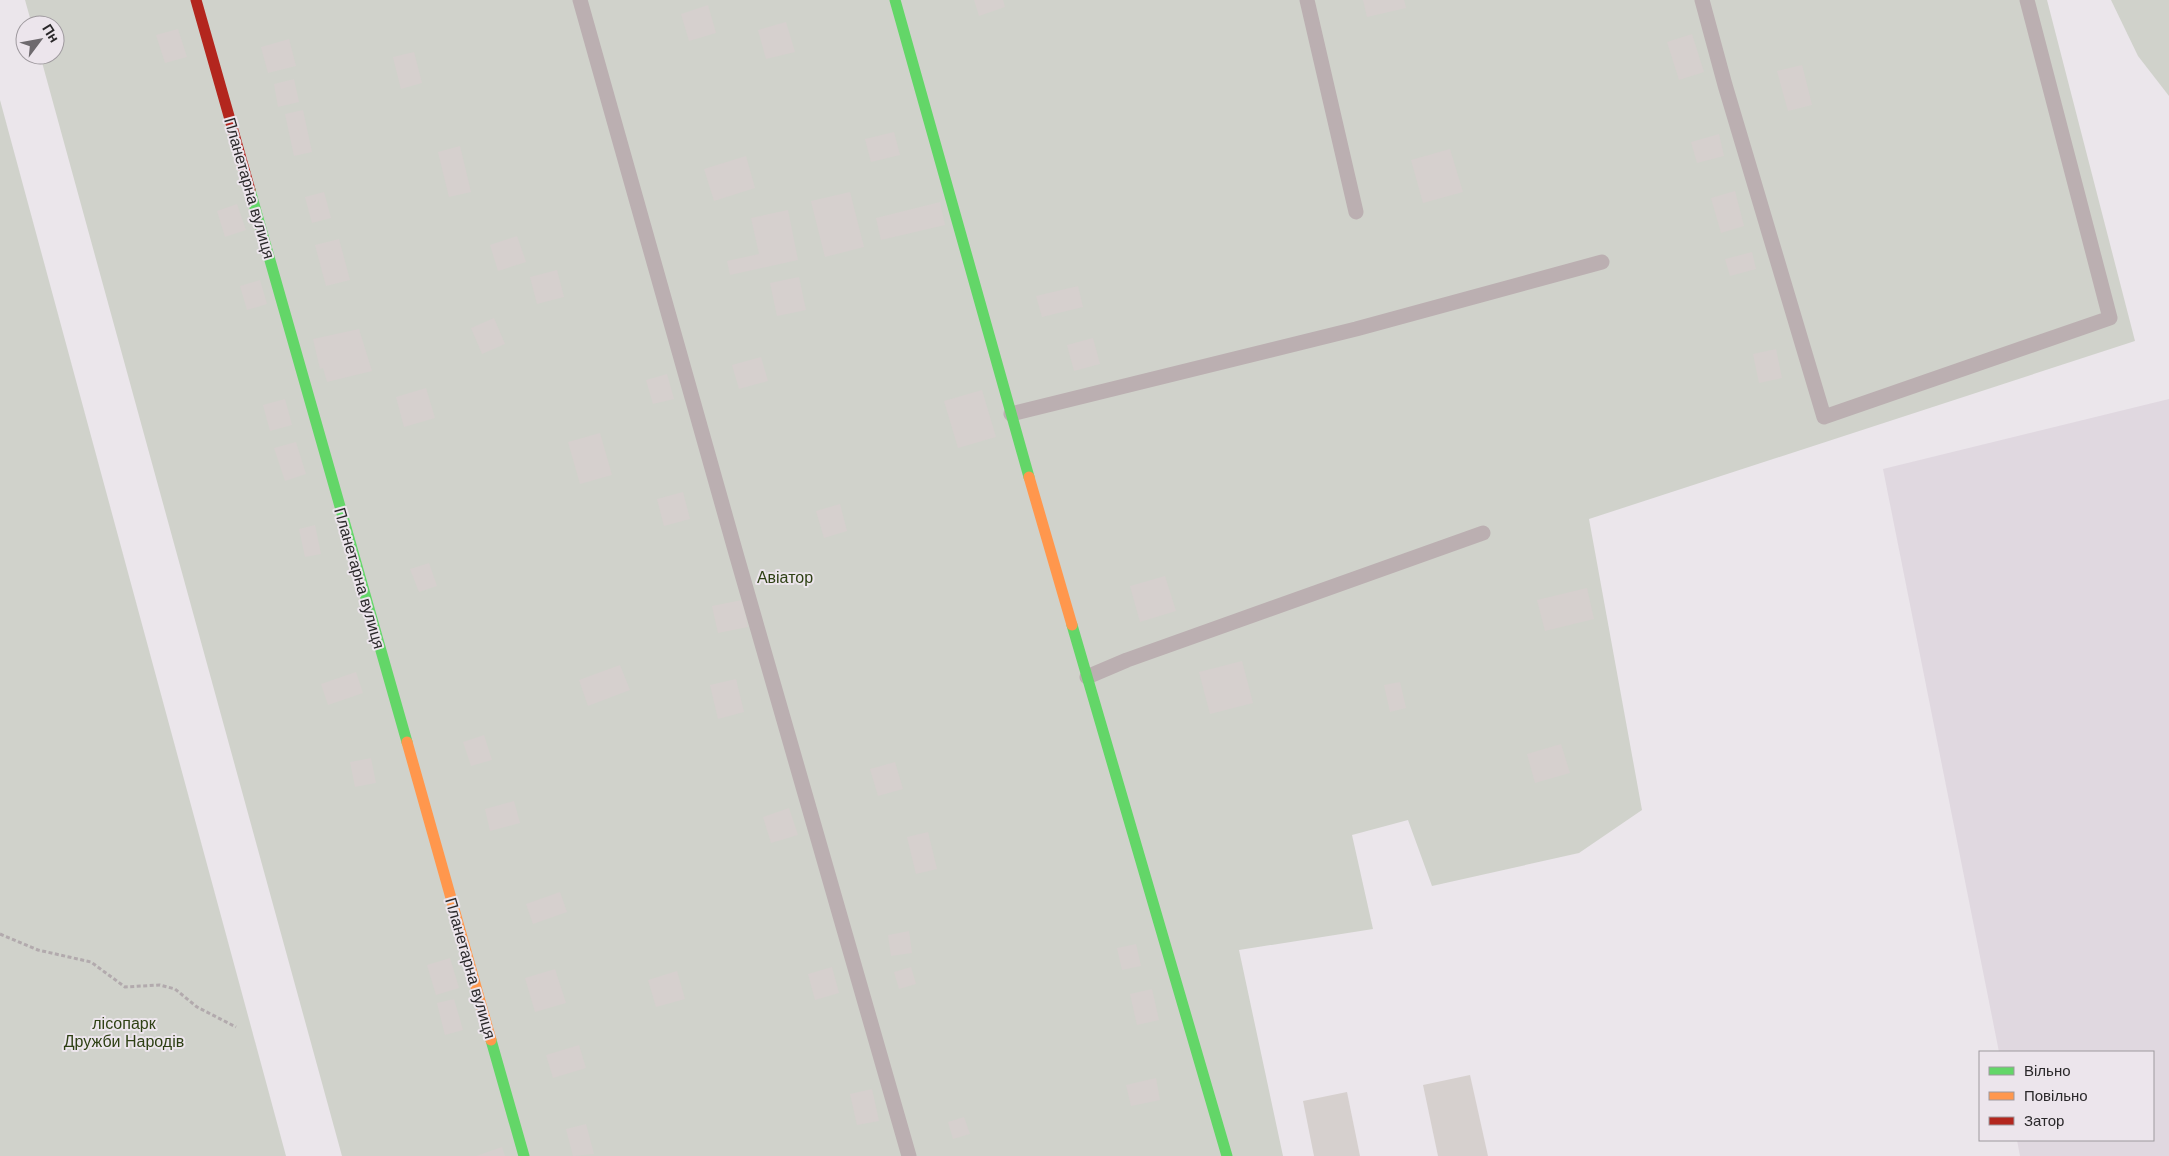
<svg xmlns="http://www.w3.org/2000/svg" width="2169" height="1156" viewBox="0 0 2169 1156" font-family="Helvetica,sans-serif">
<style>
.built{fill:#e0d8e0}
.green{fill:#d0d2cb}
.building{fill:#d6d0ce}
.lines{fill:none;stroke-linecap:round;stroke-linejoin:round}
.path{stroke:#b2aaad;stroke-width:3;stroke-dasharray:4 2.5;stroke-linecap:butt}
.lane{stroke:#bbafb1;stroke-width:15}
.fast{stroke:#63d668;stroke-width:11}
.slow{stroke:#ff974d;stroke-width:11}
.jam{stroke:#b3261e;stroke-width:11}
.labels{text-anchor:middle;stroke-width:4;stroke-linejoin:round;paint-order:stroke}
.street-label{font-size:16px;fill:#2a282a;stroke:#ece5ec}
.park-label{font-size:16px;fill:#2e4014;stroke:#ece5ec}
</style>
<rect width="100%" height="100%" fill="#ebe6eb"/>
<path class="built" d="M2169,399V1156H2020L2017,1140H2153V1052H1999L1883,469Z"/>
<g class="green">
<path d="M25,0H2047L2135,341L1589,519L1642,810L1579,853L1432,886L1408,820L1352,835L1373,929L1239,950L1283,1156H342L40,55H55V25H32Z"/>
<path d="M2111,0H2169V96L2138,56Z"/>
<path d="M0,100L286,1156H0Z"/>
</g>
<g class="building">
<path d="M974,0H1003L1005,7L979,16Z"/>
<path d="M1363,0H1404L1406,8L1367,17Z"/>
<path d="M708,5L716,33L689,41L681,14Z"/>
<path d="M786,22L795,52L766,59L758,30Z"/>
<path d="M178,29L187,57L165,63L156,35Z"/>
<path d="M1692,34L1704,72L1679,80L1667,42Z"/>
<path d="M289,39L296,66L268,73L261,47Z"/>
<path d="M414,52L422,83L401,89L393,57Z"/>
<path d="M1802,65L1812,105L1788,111L1777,71Z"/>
<path d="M294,79L299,102L278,107L274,84Z"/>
<path d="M303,110L312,152L294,156L285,114Z"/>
<path d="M894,132L900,155L871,162L865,139Z"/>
<path d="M1719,134L1724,156L1697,163L1691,142Z"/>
<path d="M460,146L471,192L449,197L438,152Z"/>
<path d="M1450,149L1463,192L1423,203L1411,160Z"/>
<path d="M746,156L755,188L714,201L704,169Z"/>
<path d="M1735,191L1744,226L1721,233L1711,198Z"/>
<path d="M324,192L331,218L312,223L305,197Z"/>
<path d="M850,192L864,247L825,257L811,201Z"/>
<path d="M940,202L945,225L881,240L876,218Z"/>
<path d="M237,204L246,230L225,237L217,211Z"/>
<path d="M788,210L798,260L730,275L727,261L759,254L751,218Z"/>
<path d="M517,236L526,262L498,271L490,245Z"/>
<path d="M339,239L350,280L326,286L315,245Z"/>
<path d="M1752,252L1756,269L1730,276L1725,259Z"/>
<path d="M557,270L564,297L537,304L530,277Z"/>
<path d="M799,277L806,310L777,316L770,283Z"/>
<path d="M260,280L267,304L247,310L240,286Z"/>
<path d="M1078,286L1083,307L1042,317L1036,296Z"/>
<path d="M494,318L505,344L482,354L471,328Z"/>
<path d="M359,329L372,371L327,382L323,368L320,369L313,339Z"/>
<path d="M1093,338L1100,364L1074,371L1067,345Z"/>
<path d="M1776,349L1782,378L1759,383L1753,354Z"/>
<path d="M761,357L768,381L739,389L732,365Z"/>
<path d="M667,374L674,399L653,404L646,380Z"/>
<path d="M426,388L435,418L404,427L396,397Z"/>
<path d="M982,390L996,437L958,448L944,401Z"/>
<path d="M285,399L292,425L270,431L263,405Z"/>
<path d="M600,433L612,475L580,484L568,442Z"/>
<path d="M296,442L306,474L285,481L274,448Z"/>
<path d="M683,492L690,519L664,526L657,499Z"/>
<path d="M840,504L847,531L824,538L816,511Z"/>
<path d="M315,525L321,554L305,557L299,529Z"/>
<path d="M429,563L437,586L419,592L410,569Z"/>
<path d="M1165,576L1176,611L1140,622L1130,586Z"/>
<path d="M1587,588L1594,619L1545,631L1537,600Z"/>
<path d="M742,600L748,627L718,633L712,606Z"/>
<path d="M1242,661L1253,703L1210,714L1199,672Z"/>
<path d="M620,665L630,690L588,706L579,680Z"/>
<path d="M356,672L363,693L328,705L321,684Z"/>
<path d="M736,679L744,712L718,719L710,685Z"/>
<path d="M1400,682L1406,708L1390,712L1384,685Z"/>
<path d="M484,735L492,760L471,766L463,742Z"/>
<path d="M1561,744L1570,773L1535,783L1527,754Z"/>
<path d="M371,758L376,783L355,787L350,762Z"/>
<path d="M895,762L903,789L878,796L870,769Z"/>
<path d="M514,801L520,823L490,831L485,809Z"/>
<path d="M789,808L798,835L771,843L763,817Z"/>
<path d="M928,832L937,869L916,874L907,837Z"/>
<path d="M560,892L567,912L533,924L526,904Z"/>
<path d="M909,931L912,953L891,956L888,935Z"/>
<path d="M1136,944L1141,966L1122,970L1117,948Z"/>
<path d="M450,958L459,988L436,995L427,965Z"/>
<path d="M832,967L839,993L815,1000L808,974Z"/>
<path d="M911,967L916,984L899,989L894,972Z"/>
<path d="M555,969L566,1003L535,1012L525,978Z"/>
<path d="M677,971L685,999L656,1007L648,980Z"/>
<path d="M1152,989L1159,1020L1137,1025L1130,994Z"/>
<path d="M454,999L463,1030L445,1035L437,1003Z"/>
<path d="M579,1045L586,1068L553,1078L546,1055Z"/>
<path d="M1470,1075L1488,1156H1438L1423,1085Z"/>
<path d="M1156,1078L1160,1100L1131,1106L1126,1085Z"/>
<path d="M872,1089L879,1121L857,1125L850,1094Z"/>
<path d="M1347,1092L1360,1156H1314L1303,1101Z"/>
<path d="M964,1117L970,1134L953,1139L948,1122Z"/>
<path d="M586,1124L594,1154L573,1156L566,1129Z"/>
<path d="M502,1147L505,1156H476Z"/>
</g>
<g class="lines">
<path class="path" d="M0,934L38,950L91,962L125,987L160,985L175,989L197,1007L236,1027"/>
<g class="lane">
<path d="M580,0L737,557L909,1156"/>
<path d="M1307,0L1356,212"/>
<path d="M1702,0L1725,85L1824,417L2110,318L2027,0"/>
<path d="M1011,414L1356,329L1602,262"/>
<path d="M1087,677L1127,660L1483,533"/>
</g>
<g class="fast">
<path d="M895,0L1029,477"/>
<path d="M250,190L407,742"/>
<path d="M1072,625L1227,1156"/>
<path d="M491,1040L524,1156"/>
</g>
<g class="slow">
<path d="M1029,477L1072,625"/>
<path d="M407,742L491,1040"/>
</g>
<path class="jam" d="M196,0L250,190"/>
</g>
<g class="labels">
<g class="street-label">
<text transform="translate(250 188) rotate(74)" y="6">Планетарна вулиця</text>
<text transform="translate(360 578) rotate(74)" y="6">Планетарна вулиця</text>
<text transform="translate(471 968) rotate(74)" y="6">Планетарна вулиця</text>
</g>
<g class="park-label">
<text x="785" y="583">Авіатор</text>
<text x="124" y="1029">лісопарк<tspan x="124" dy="18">Дружби Народів</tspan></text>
</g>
</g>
<rect x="1979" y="1051" width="175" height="90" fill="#ece5ec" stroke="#9e999e"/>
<rect x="1989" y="1067" width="25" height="8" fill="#63d668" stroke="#9e999e"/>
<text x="2024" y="1076" font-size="15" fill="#2a282a">Вільно</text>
<rect x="1989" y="1092" width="25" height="8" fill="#ff974d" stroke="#9e999e"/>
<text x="2024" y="1101" font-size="15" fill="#2a282a">Повільно</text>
<rect x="1989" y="1117" width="25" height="8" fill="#b3261e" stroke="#9e999e"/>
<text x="2024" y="1126" font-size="15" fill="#2a282a">Затор</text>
<g transform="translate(40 40) rotate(58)"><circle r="24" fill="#ece5ec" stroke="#9e999e"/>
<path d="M0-4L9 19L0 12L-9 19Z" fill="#6e6a6e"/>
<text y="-8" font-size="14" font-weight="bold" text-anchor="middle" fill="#2a282a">Пн</text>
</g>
</svg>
